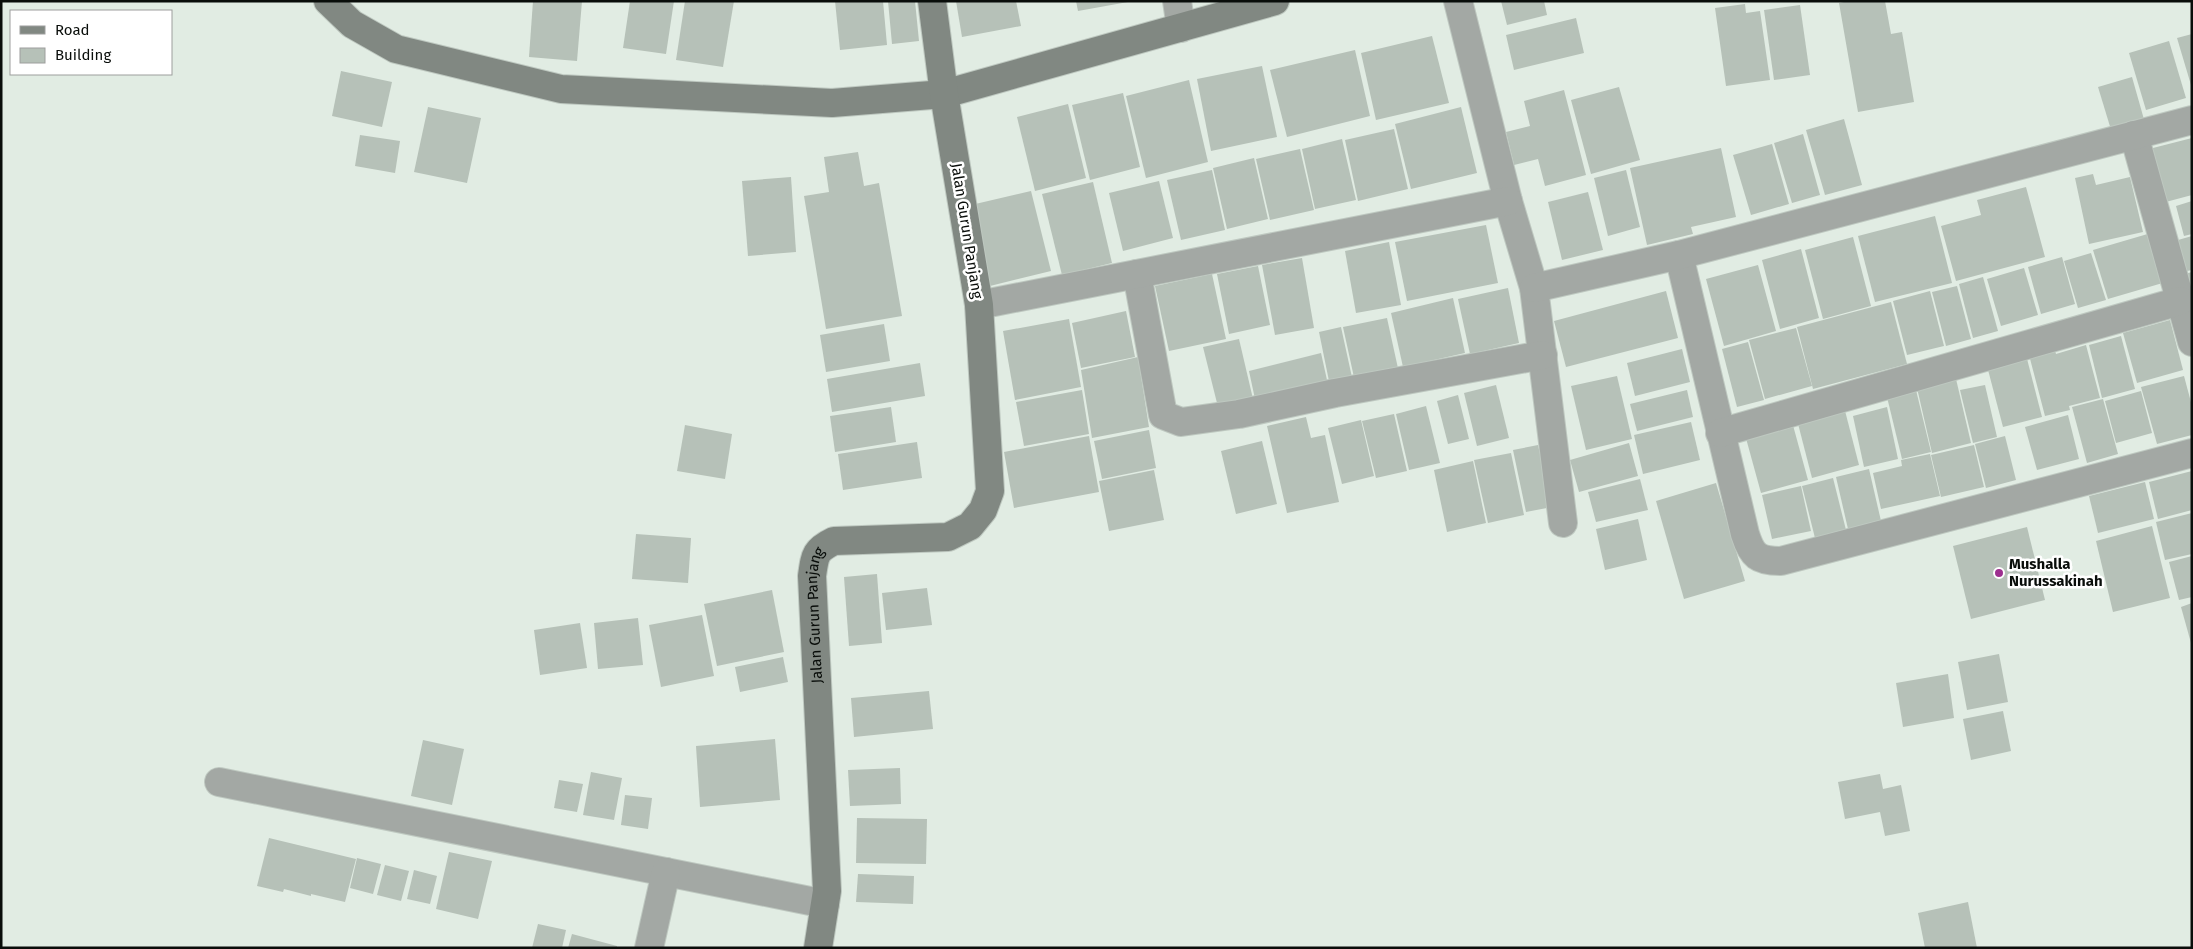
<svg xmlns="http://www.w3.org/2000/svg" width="2193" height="949" viewBox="0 0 2193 949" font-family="'Fira Sans',sans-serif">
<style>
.building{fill:#b6c1b8}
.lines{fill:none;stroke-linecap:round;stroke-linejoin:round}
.street-casing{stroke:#bec8c0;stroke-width:30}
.secondary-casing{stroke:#bec8c0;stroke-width:30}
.street{stroke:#a3a8a4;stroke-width:28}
.secondary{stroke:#818882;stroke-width:28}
.poi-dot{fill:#9d2f8f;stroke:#fff;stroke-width:2}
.labels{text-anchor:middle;stroke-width:5;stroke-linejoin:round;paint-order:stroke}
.street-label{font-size:15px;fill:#090d0a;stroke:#fff}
.poi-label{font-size:15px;font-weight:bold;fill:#090d0a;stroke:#fff;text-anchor:start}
</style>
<rect width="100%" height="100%" fill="#e1ece3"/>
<g class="building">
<path d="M533,1H582L577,61L529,57Z"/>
<path d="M630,1H674L666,54L623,48Z"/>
<path d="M685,1H734L723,67L676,60Z"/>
<path d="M835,1H883L887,45L840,50Z"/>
<path d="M888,1H915L919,41L892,44Z"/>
<path d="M956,1H1016L1021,26L962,37Z"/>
<path d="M1076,1H1128V2L1078,11Z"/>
<path d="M1501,1H1544L1547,15L1507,25Z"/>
<path d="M1849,1H1885L1891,34L1902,32L1914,102L1858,112L1839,3Z"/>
<path d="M1745,4L1746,13L1760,11L1770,80L1726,86L1715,8Z"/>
<path d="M1800,5L1810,75L1774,80L1764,10Z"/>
<path d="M1576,18L1584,53L1514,70L1506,35Z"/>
<path d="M2192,34V85H2191L2177,38Z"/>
<path d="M1432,36L1449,103L1376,120L1361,53Z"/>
<path d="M2169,41L2186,98L2146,110L2129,53Z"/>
<path d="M1355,50L1370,116L1287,137L1270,70Z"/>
<path d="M1262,66L1277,137L1211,151L1197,79Z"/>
<path d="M341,71L392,82L382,127L332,116Z"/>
<path d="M2132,77L2145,123L2112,133L2098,87Z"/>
<path d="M1189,80L1208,162L1146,178L1126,96Z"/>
<path d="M1619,87L1640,160L1591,174L1571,100Z"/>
<path d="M1564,90L1586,175L1545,186L1538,159L1514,165L1506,132L1530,126L1524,101Z"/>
<path d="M1123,93L1140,167L1090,180L1072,105Z"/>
<path d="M1068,104L1086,178L1035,191L1017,117Z"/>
<path d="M428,107L481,118L467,183L414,172Z"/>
<path d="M1461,107L1477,173L1411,189L1395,124Z"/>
<path d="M1844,119L1862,185L1825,195L1806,130Z"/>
<path d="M1394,129L1408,189L1358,201L1345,140Z"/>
<path d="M1803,134L1820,195L1792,203L1774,143Z"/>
<path d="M360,135L400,141L395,173L355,166Z"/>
<path d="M2192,138V195L2162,203L2149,149Z"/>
<path d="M1342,139L1356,200L1315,209L1302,149Z"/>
<path d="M1772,144L1789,204L1751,215L1733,155Z"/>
<path d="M1721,148L1736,217L1691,227L1693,234L1647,245L1630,168Z"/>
<path d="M1300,149L1314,210L1270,220L1256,159Z"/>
<path d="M858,152L864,186L879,183L902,316L826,329L804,196L829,192L824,157Z"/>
<path d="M1254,158L1268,219L1227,229L1213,168Z"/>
<path d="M1212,170L1225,230L1181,240L1167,180Z"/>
<path d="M1626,170L1640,227L1608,236L1594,178Z"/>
<path d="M2093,174L2096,185L2130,177L2143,232L2089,244L2075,178Z"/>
<path d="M791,177L796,252L748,256L742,181Z"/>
<path d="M1159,181L1173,238L1123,251L1109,193Z"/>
<path d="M1093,182L1112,263L1062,275L1042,194Z"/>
<path d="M2026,187L2045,257L1956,281L1941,226L1981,215L1977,200Z"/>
<path d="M1031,191L1051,271L990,286L971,205Z"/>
<path d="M1588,192L1603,250L1562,260L1548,202Z"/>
<path d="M2192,201V234L2184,236L2176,206Z"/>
<path d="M1935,216L1952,283L1875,302L1858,236Z"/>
<path d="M1486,225L1498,283L1407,301L1395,242Z"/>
<path d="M2151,233L2166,282L2108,299L2093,250Z"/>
<path d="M2192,236V270L2187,271L2178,240Z"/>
<path d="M1853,237L1871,306L1823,319L1805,250Z"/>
<path d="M1389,242L1401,305L1356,313L1345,251Z"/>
<path d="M1801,249L1819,318L1780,329L1762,260Z"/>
<path d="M2091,253L2106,300L2078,308L2064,261Z"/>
<path d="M2062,257L2075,304L2041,314L2028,267Z"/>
<path d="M1302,258L1314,328L1275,335L1262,265Z"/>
<path d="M1758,265L1776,331L1724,346L1706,279Z"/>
<path d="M1258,266L1270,325L1229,334L1217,274Z"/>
<path d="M2024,268L2038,315L2001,326L1987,279Z"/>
<path d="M2192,272V296L2185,274Z"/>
<path d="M1212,274L1226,339L1169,351L1155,286Z"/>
<path d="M1983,277L1998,331L1973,338L1959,284Z"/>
<path d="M1957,286L1971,339L1946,346L1932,292Z"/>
<path d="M1508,288L1519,343L1470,354L1458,299Z"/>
<path d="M1666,291L1678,338L1566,367L1554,321Z"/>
<path d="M1930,291L1944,346L1907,355L1893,301Z"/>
<path d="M1453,298L1465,353L1403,367L1391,313Z"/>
<path d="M1891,302L1907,364L1813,389L1797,327Z"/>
<path d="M1126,311L1135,357L1081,368L1072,323Z"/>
<path d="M1387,318L1399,373L1355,382L1343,327Z"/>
<path d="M1069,319L1081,387L1015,400L1003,331Z"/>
<path d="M2170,320L2183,370L2137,383L2123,333Z"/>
<path d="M884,324L890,361L826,372L820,335Z"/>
<path d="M1341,327L1353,382L1330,386L1319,332Z"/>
<path d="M1796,328L1812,386L1765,399L1749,340Z"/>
<path d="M2121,336L2135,389L2102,398L2089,345Z"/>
<path d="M1239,339L1253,399L1218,407L1203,347Z"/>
<path d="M1748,342L1764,400L1737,407L1722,349Z"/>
<path d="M2053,344L2056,354L2086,345L2100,398L2069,406L2070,410L2045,416L2028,351Z"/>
<path d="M1682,349L1690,382L1635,396L1627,363Z"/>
<path d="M1321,353L1327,380L1255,399L1249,371Z"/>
<path d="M2026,355L2042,417L2003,427L1987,366Z"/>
<path d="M1138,357L1149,427L1092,438L1081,370Z"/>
<path d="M920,363L925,396L832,412L827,379Z"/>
<path d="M1617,376L1632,439L1586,450L1571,386Z"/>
<path d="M2184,376L2192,406V435L2157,444L2141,387Z"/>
<path d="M1956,379L1971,443L1932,453L1917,388Z"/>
<path d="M1496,385L1509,438L1477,446L1464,393Z"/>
<path d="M1985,385L1997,437L1973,443L1960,390Z"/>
<path d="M1082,390L1089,434L1024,446L1016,402Z"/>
<path d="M1687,390L1693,417L1637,431L1630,404Z"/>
<path d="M1916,390L1931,452L1902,459L1887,397Z"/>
<path d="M2141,391L2152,433L2116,443L2105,401Z"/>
<path d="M1458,395L1469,439L1448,444L1437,401Z"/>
<path d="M2103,399L2118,454L2087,463L2072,407Z"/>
<path d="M1843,403L1859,465L1812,478L1796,416Z"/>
<path d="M1426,406L1440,463L1409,470L1396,414Z"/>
<path d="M891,407L896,442L835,452L830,416Z"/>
<path d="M1887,407L1898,459L1864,467L1853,416Z"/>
<path d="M1394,414L1407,471L1376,478L1362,421Z"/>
<path d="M2068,415L2079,459L2037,470L2025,427Z"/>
<path d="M1306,417L1311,438L1325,435L1339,502L1287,513L1267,426Z"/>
<path d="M1791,418L1808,480L1761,493L1744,431Z"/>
<path d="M1361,420L1374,476L1342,484L1328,428Z"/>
<path d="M1691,422L1700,460L1643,474L1634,435Z"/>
<path d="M685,425L732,434L725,479L677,471Z"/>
<path d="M1149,430L1156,468L1102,479L1094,441Z"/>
<path d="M1089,436L1099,492L1014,508L1004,452Z"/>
<path d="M2005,436L2016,480L1986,488L1975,444Z"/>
<path d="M1262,441L1277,504L1236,514L1221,451Z"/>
<path d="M917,442L922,478L843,490L838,454Z"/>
<path d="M1629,443L1638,476L1579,492L1570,460Z"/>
<path d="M1538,445L1552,507L1526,512L1513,450Z"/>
<path d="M1974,445L1984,487L1941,497L1931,455Z"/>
<path d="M1511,453L1524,515L1488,523L1474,460Z"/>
<path d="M1930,454L1940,496L1881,509L1873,473L1902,466L1901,460Z"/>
<path d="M1473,461L1486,523L1447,532L1434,470Z"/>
<path d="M1869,469L1881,521L1848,529L1836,477Z"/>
<path d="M1154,470L1164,520L1109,531L1099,481Z"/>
<path d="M2192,471V510L2158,519L2149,482Z"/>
<path d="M1833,478L1846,530L1815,538L1802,486Z"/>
<path d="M1640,479L1648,510L1596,522L1588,492Z"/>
<path d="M2145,482L2154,519L2098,533L2089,496Z"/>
<path d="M1716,483L1745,581L1684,599L1656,501Z"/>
<path d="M1801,486L1811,531L1772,539L1762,495Z"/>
<path d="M2192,513V554L2165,560L2156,522Z"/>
<path d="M1638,519L1647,560L1605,570L1596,529Z"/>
<path d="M2152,526L2170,598L2113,612L2096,541Z"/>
<path d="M2027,527L2045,600L1971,619L1953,546Z"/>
<path d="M636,534L691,538L688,583L632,579Z"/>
<path d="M2192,556V597L2179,600L2169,562Z"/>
<path d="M877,574L882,643L849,646L844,577Z"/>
<path d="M927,588L932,625L886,630L882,593Z"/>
<path d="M772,590L784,652L717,666L704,604Z"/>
<path d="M2192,603V643H2191L2181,607Z"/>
<path d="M702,615L714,676L661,687L649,625Z"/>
<path d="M638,618L643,665L598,669L594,623Z"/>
<path d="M580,623L587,668L540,675L534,630Z"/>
<path d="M1999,654L2008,702L1967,710L1958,662Z"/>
<path d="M783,657L788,682L740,692L735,667Z"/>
<path d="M1948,674L1954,718L1903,727L1896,683Z"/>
<path d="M929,691L933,729L854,737L851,698Z"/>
<path d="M2003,711L2011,751L1971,760L1963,719Z"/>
<path d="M775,739L780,800L700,807L696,746Z"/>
<path d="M423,740L464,749L452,805L411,796Z"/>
<path d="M900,768L901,804L850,806L848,770Z"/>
<path d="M591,772L622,778L614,820L583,815Z"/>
<path d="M1880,774L1883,789L1901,785L1910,831L1885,836L1880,812L1845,819L1838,782Z"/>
<path d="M559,780L583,784L577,812L554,808Z"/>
<path d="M625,795L652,798L648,829L621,825Z"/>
<path d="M857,818L927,819L926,864L856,863Z"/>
<path d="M269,838L356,859L345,902L311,894V896L284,889L283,892L257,886Z"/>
<path d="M449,852L492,861L478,919L436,909Z"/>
<path d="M357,858L381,864L373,894L350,888Z"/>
<path d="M385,865L409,871L401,901L377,895Z"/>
<path d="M414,870L437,876L430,904L407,899Z"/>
<path d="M858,874L914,876L913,904L856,902Z"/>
<path d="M1968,902L1977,948H1925L1918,913Z"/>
<path d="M538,924L566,930L562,948H532Z"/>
<path d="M572,934L617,946V948H568Z"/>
</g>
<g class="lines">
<g class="street-casing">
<g id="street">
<path d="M1177,1L1181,28"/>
<path d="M1458,1L1508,201L1534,288L1563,523"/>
<path d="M2134,135L2192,342"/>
<path d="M1679,255L1745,534C1752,556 1758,561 1781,561L2192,453"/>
<path d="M1137,274L1163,415L1181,422L1239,414L1335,393L1543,355"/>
<path d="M1534,288L1679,255L2192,120"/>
<path d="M979,305L1508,201"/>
<path d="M1720,433L2180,301"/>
<path d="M219,782L825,904"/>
<path d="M649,948L666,872"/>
</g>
</g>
<g class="secondary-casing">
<g id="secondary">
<path d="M328,1L352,24L396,49L561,89L832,103L944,94L1275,1"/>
<path id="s1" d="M818,948L827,891L812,576C815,555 815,550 834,541L948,537L970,526L983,510L990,491L979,305L944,94L932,1"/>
</g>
</g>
<use href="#street" class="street"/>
<use href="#secondary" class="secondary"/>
</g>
<circle class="poi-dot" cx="1999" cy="573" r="5"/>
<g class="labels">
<g class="street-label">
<text transform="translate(967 231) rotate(81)" y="5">Jalan Gurun Panjang</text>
<text dy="5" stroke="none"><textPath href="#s1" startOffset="334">Jalan Gurun Panjang</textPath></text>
</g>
<g class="poi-label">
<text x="2009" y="569">Mushalla<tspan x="2009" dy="17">Nurussakinah</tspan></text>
</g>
</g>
<rect width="2193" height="949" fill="none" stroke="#090d0a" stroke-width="5"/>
<rect x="10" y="10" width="162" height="65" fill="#ffffff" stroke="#9d9e9d"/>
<rect x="20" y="26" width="25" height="8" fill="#818882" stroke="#9d9e9d"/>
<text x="55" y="35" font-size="15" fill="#090d0a">Road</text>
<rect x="20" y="48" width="25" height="15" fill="#b6c1b8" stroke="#9d9e9d"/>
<text x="55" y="60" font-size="15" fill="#090d0a">Building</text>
</svg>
